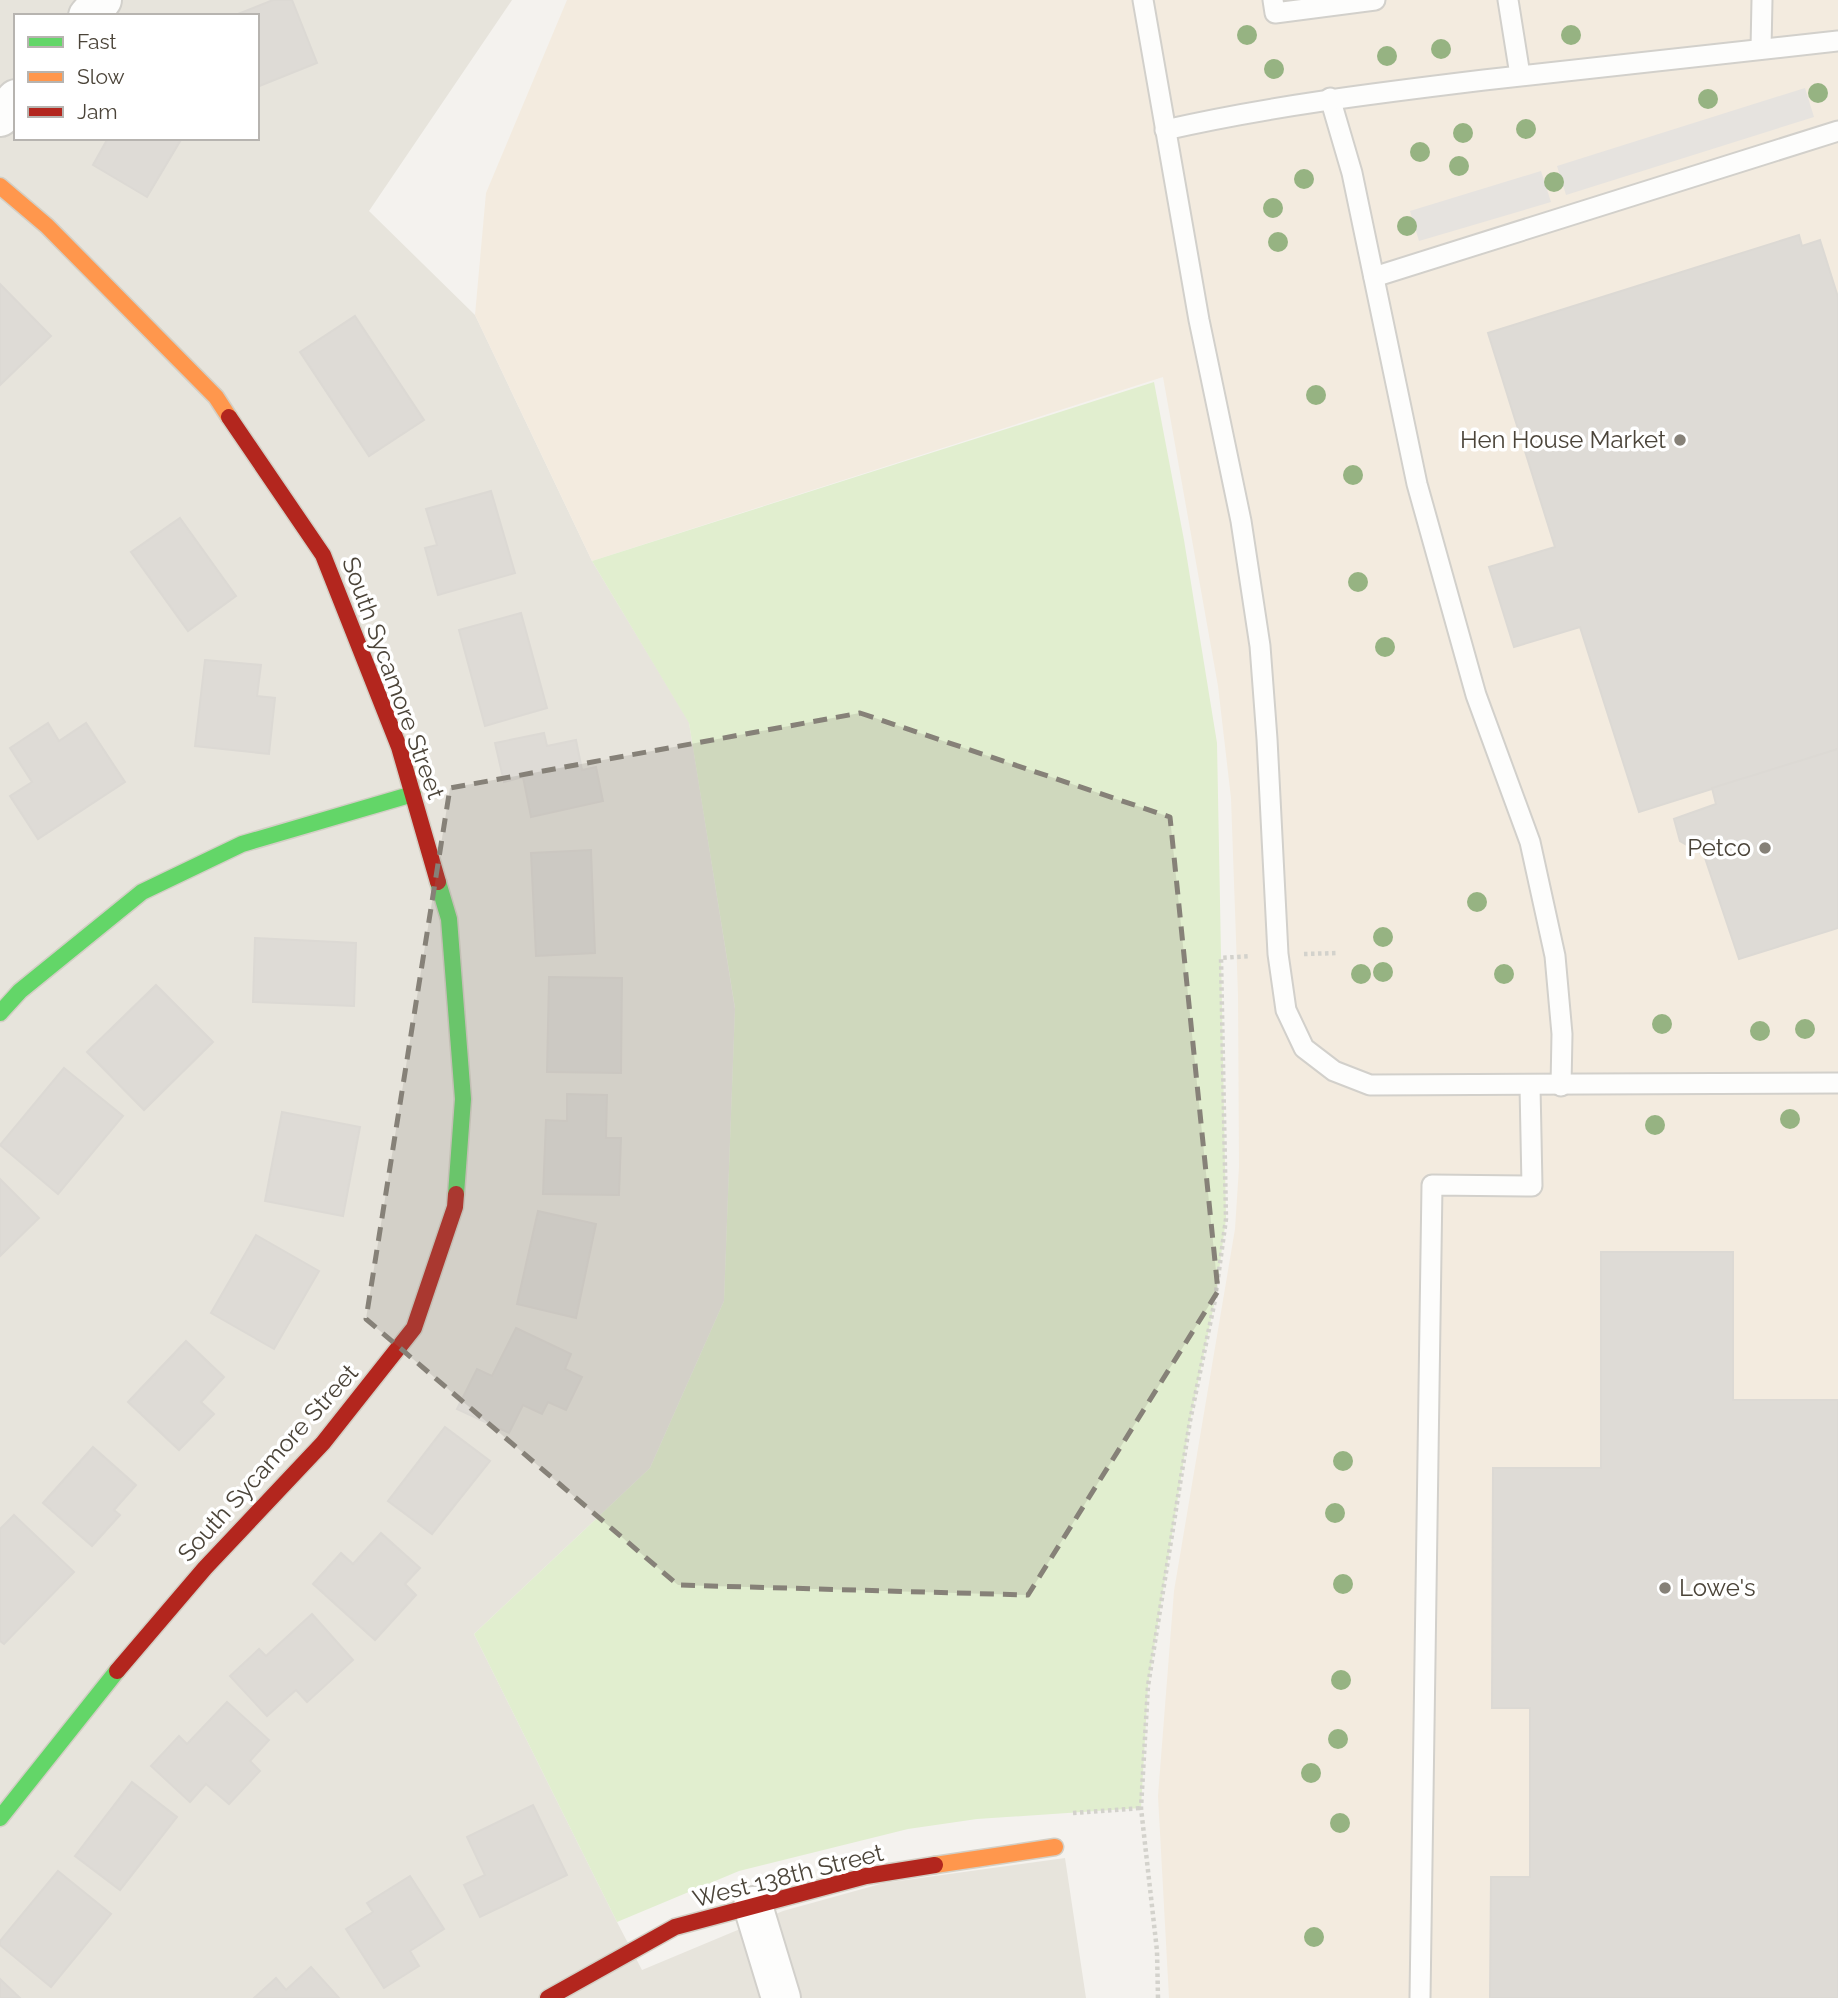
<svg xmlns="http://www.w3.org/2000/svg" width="1838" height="1998" viewBox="0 0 1838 1998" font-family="Raleway,sans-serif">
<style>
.residential{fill:#e7e4dc;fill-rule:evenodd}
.commercial{fill:#f3ebdf}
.green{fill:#e1eecf}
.parking{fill:#e6e3df}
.building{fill:#dedbd6;stroke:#dcd9d4;stroke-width:2}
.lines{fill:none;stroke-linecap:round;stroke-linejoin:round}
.lane-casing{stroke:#d2d0cb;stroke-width:23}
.street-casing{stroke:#d2d0cb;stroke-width:42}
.fast-casing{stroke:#d3cfc5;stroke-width:19}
.slow-casing{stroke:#d3cfc5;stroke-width:19}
.jam-casing{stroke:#d3cfc5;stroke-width:19}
.path{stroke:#d3d2cc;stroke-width:4.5;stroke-dasharray:3.5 3.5;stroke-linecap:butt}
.lane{stroke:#fdfdfc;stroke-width:19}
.street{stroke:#fdfdfc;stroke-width:38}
.fast{stroke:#63d668;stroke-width:16}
.slow{stroke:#ff974d;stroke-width:16}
.jam{stroke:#b3261e;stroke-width:16}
.tree{fill:#96b382}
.marked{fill:#868178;fill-opacity:0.2;stroke:#868178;stroke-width:5;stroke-dasharray:14 9;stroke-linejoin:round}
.poi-dot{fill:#868178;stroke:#fff;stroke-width:2.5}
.labels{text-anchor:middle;stroke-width:7;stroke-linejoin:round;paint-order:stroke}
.poi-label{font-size:24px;fill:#4b4439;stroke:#fff;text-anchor:end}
.street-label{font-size:24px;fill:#4b4439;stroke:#fff}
</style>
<rect width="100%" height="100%" fill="#f4f2ee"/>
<path class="residential" d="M0,0H512L369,211L475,315L592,561L689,722L735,1009L724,1301L650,1468L474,1634L617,1922L642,1970L783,1911L884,1883L1065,1858L1086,1998H0ZM16,16H257V138H16Z"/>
<path class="commercial" d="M567,0H1838V1998H1169L1158,1796L1174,1591L1235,1229L1239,1167L1238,995L1231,798L1218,686L1163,377L592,561L475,315L486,193Z"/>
<path class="green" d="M1154,382L1184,540L1217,743L1226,1219L1215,1300L1190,1421L1148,1686L1141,1808L977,1819L908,1829L739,1871L617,1922L474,1634L650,1468L724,1301L735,1008L689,723L592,561Z"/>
<g class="parking">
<path d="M1805,88L1814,117L1566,195L1557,166Z"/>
<path d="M1541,171L1551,202L1419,241L1410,211Z"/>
</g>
<g class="building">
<path d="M273,0H292L317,63L257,87V16H233Z"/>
<path d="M108,138H182L147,197L93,165Z"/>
<path d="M1799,235L1802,246L1820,240L1838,297V749L1639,812L1580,627L1514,647L1489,567L1555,547L1488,333Z"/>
<path d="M0,284L51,336L0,385Z"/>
<path d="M355,316L424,420L369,456L300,352Z"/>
<path d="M491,491L515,573L438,595L425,548L437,545L426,509Z"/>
<path d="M180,518L236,596L188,631L131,552Z"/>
<path d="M521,613L547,708L485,726L459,630Z"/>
<path d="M205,660L261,665L257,696L275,698L269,754L195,746Z"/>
<path d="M48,723L59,741L86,723L125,782L38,839L10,796L32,782L10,748Z"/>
<path d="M544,733L547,746L576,740L582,770L596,767L603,801L531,817L523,777L504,782L495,743Z"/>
<path d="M1838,749V928L1739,959L1704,855L1680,841L1674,819L1716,804L1712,788Z"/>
<path d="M591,850L595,953L536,956L531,853Z"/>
<path d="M255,938L356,943L354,1006L253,1002Z"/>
<path d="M549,977L622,978L621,1073L547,1072Z"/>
<path d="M156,985L213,1042L144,1110L87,1052Z"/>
<path d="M64,1068L123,1116L58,1194L0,1145Z"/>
<path d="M567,1094L607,1095L606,1138H621L619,1195L543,1194L546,1120L567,1121Z"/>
<path d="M282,1112L360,1127L343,1216L265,1201Z"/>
<path d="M0,1179L39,1218L0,1256Z"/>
<path d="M538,1211L596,1224L576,1318L517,1304Z"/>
<path d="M256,1235L319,1271L274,1349L211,1313Z"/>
<path d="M1601,1252H1733V1400H1838V1998H1490L1491,1877H1530V1708H1492L1493,1468H1601Z"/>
<path d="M516,1328L571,1354L565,1369L582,1377L566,1410L548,1402L542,1414L523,1405L509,1433L457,1409L477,1369L492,1376Z"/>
<path d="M186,1341L224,1377L201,1402L214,1414L179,1450L128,1402Z"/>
<path d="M445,1427L490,1461L432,1534L388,1501Z"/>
<path d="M93,1447L136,1485L114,1510L120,1515L92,1546L43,1503Z"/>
<path d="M14,1515L74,1572L4,1644L0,1641V1529Z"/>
<path d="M381,1533L420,1568L405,1584L416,1595L375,1640L313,1584L341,1553L353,1564Z"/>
<path d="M312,1614L353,1660L307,1702L296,1690L267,1716L230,1676L259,1649L266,1656Z"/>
<path d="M227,1702L269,1740L250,1761L260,1771L229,1804L206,1784L190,1802L151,1766L179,1736L187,1744Z"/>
<path d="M132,1782L177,1817L120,1890L75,1856Z"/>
<path d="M533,1805L567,1875L480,1917L464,1885L485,1875L467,1837Z"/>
<path d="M58,1871L111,1914L51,1987L0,1945V1941Z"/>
<path d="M410,1876L444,1929L410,1951L419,1966L384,1988L346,1929L373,1912L367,1903Z"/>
<path d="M311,1967L339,1998H254L276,1978L286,1990Z"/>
<path d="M0,1979L20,1998H0Z"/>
</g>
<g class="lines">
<g class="lane-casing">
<g id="lane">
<path d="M1143,0L1199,320L1241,521L1260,646L1267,739L1278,954L1286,1010L1304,1048L1334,1071L1370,1085L1838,1083"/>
<path d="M1273,0L1275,13L1375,0"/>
<path d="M1508,0L1520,75"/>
<path d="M1761,49L1762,0"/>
<path d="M1330,98L1352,173L1417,484L1476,695L1530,842L1555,956L1562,1034L1561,1086"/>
<path d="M1165,130C1270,106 1377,93 1484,80C1602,66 1720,53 1838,41"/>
<path d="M1374,277L1838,131"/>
<path d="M1420,1998L1432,1185L1532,1186L1530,1086"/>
</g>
</g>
<g class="street-casing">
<g id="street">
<path d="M88,16L102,0"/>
<path d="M0,117L16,99"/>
<path d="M753,1906L781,1998"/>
</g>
</g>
<g class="fast-casing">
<g id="fast">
<path d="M438,882L449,919L463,1099L456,1194"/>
<path d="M0,1013L20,991L142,892L242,844L413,794"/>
<path d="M0,1818L117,1671"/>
</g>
</g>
<g class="slow-casing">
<g id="slow">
<path d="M0,186L47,226L216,397L229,417"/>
<path d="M935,1865L1055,1847"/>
</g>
</g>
<g class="jam-casing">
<g id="jam">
<path d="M229,417L323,555L399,747L438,882"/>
<path d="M117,1671L205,1568L323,1443L414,1328L455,1207L456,1194"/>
<path d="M548,1998L675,1927L866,1876L935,1865"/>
</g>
</g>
<g class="path">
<path d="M1304,954L1338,953"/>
<path d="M1073,1813L1141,1808"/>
<path d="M1158,1998L1157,1951L1141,1808L1148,1686L1190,1421L1215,1300L1226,1219L1221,958L1250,956"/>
</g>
<use href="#lane" class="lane"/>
<use href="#street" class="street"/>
<use href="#fast" class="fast"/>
<use href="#slow" class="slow"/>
<use href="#jam" class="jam"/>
</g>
<g class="tree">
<circle cx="1247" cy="35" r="10"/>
<circle cx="1571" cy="35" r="10"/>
<circle cx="1441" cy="49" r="10"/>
<circle cx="1387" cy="56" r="10"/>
<circle cx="1274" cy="69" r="10"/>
<circle cx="1818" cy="93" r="10"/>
<circle cx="1708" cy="99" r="10"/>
<circle cx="1526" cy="129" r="10"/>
<circle cx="1463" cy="133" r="10"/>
<circle cx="1420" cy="152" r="10"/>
<circle cx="1459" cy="166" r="10"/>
<circle cx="1304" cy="179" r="10"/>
<circle cx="1554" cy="182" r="10"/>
<circle cx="1273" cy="208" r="10"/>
<circle cx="1407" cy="226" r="10"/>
<circle cx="1278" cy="242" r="10"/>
<circle cx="1316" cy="395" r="10"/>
<circle cx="1353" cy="475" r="10"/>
<circle cx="1358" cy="582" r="10"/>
<circle cx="1385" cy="647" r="10"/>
<circle cx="1477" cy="902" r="10"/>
<circle cx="1383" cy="937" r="10"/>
<circle cx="1383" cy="972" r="10"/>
<circle cx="1361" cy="974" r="10"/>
<circle cx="1504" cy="974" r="10"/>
<circle cx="1662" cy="1024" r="10"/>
<circle cx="1805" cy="1029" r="10"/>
<circle cx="1760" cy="1031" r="10"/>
<circle cx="1790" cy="1119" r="10"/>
<circle cx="1655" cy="1125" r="10"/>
<circle cx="1343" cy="1461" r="10"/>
<circle cx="1335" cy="1513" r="10"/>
<circle cx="1343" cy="1584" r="10"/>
<circle cx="1341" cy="1680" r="10"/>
<circle cx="1338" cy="1739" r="10"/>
<circle cx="1311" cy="1773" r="10"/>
<circle cx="1340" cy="1823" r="10"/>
<circle cx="1314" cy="1937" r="10"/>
</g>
<path class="marked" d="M860,713L1170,817L1218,1291L1028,1595L678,1585L366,1319L450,788Z"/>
<g class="poi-dot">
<circle cx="1680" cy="440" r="7"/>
<circle cx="1765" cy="848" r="7"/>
<circle cx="1665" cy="1588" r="7"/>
</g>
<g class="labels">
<g class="poi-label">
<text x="1666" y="448">Hen House Market</text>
<text x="1751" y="856">Petco</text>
<text x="1679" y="1596" text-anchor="start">Lowe's</text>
</g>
<g class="street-label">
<text transform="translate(393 678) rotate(70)" y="8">South Sycamore Street</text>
<text transform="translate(268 1463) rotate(-48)" y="8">South Sycamore Street</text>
<text transform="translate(788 1876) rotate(-14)" y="8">West 138th Street</text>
</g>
</g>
<rect x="14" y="14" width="245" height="126" fill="#ffffff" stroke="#b7b4b0" stroke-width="2"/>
<rect x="28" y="37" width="35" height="10" fill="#63d668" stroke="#b7b4b0" stroke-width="2"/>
<text x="77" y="49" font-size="21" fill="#4b4439">Fast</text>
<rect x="28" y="72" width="35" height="10" fill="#ff974d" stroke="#b7b4b0" stroke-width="2"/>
<text x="77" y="84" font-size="21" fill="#4b4439">Slow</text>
<rect x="28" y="107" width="35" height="10" fill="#b3261e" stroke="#b7b4b0" stroke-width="2"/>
<text x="77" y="119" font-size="21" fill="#4b4439">Jam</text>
</svg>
